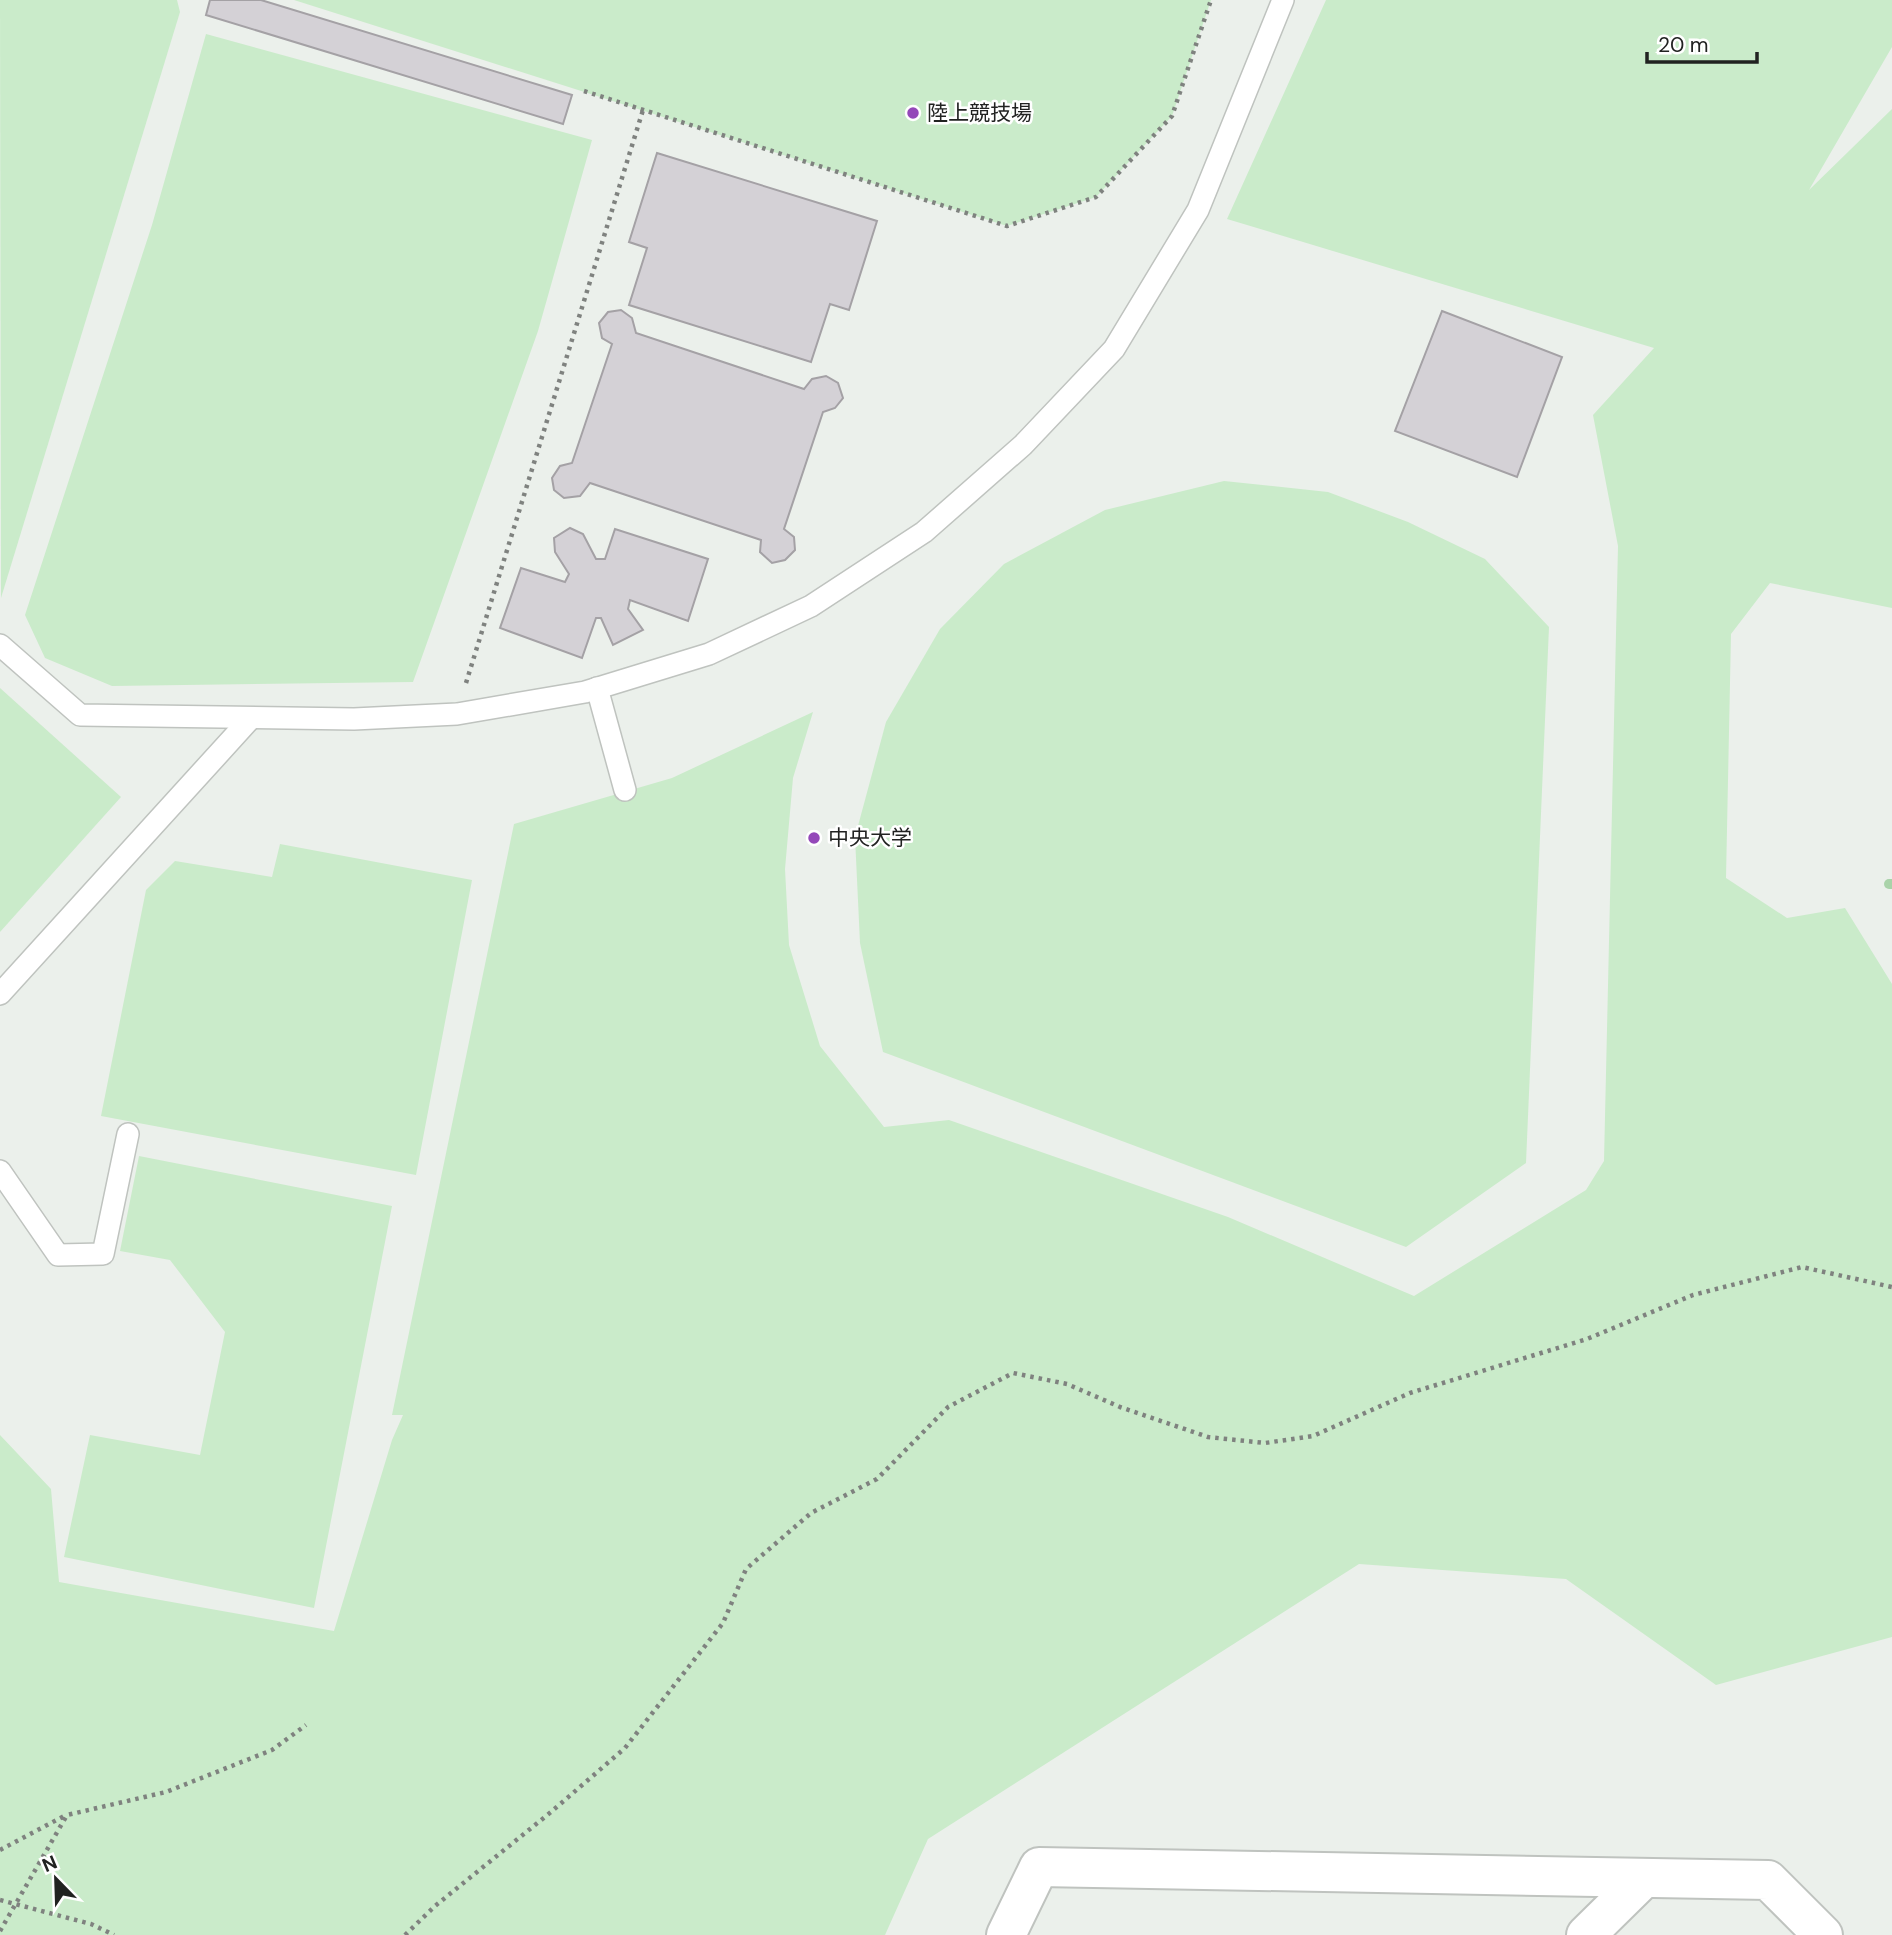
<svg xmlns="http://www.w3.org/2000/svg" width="1892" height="1935" viewBox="0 0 1892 1935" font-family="'DM Sans','Noto Sans JP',sans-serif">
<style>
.green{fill:#caebca}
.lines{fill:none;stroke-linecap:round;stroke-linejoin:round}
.stream{stroke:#a9d3a9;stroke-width:10}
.building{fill:#d4d1d6;stroke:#a4a1a5;stroke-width:2}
.service-casing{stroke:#bfc3bf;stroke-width:24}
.minor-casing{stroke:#bfc3bf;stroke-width:42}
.path{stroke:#7f827f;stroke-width:4.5;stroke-dasharray:3.5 5;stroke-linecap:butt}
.service{stroke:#fff;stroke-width:21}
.minor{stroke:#fff;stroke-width:38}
.poi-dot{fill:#9448b9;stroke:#fff;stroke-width:2.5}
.labels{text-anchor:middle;stroke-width:5;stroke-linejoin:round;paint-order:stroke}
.poi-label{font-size:21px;fill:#212221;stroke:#fff;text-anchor:start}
</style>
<rect width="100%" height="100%" fill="#ebf0eb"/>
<g class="green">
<path d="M0,0H177L180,12L1,598Z"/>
<path d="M294,0H1211L1172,116L1096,197L1007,226Z"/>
<path d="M1326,0H1892V47L1809,190L1892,109V608L1770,583L1731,634L1726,878L1787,918L1845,908L1892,984V1637L1716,1685L1566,1579L1359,1564L928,1839L885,1935H0V1435L51,1489L59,1582L334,1631L392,1440L403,1415H392L514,824L672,778L813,712L793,778L785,869L789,945L820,1046L884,1127L949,1120L1228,1217L1414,1296L1586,1190L1604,1161L1618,546L1593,415L1654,348L1227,219Z"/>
<path d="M206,34L592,140L538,331L413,682L112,686L45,658L25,615L152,225Z"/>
<path d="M1224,481L1328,492L1408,522L1485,559L1549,627L1526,1163L1406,1247L883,1052L860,943L855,837L886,722L940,629L1004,564L1105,510Z"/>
<path d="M0,688L121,797L0,932Z"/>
<path d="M280,844L472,880L416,1175L101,1116L146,890L175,861L272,877Z"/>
<path d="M139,1156L392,1206L314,1608L64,1557L90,1435L200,1455L225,1332L170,1260L120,1251Z"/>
</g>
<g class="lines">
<path class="stream" d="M1889,884H1892"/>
</g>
<g class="building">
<path d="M210,0H261L572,95L563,124L206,15Z"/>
<path d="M657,153L877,221L849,310L830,304L811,362L629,305L647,248L629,242Z"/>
<path d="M621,310L632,318L636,333L804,389L812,379L826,376L838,383L843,398L835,408L823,412L784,529L794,537L795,550L785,560L772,563L760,552L761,540L590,483L580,496L564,498L554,490L552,478L560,466L572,463L612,344L602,338L599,323L608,312Z"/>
<path d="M1442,311L1562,357L1517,477L1395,431Z"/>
<path d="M570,528L583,534L596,559H605L615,529L708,559L688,621L630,600L628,609L643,630L613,645L601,618H596L582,658L500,628L521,568L565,582L569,574L555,552L554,538Z"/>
</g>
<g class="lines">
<g class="service-casing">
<g id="service">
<path d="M0,645L80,715L354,719L457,714L585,692L709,654L811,606L924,532L1023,445L1114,349L1198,210L1283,0"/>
<path d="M597,688L625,790"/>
<path d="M0,994L251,718"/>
<path d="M0,1171L58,1255L103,1254L128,1134"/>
</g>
</g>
<g class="minor-casing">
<g id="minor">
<path d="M1006,1935L1039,1867L1768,1880L1823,1935"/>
<path d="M1586,1935L1644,1878"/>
</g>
</g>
<g class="path">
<path d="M584,91L1007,226L1096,197L1172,116L1211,0"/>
<path d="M466,683L643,110"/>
<path d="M0,1850L66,1815"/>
<path d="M0,1900L91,1924L114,1935"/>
<path d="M0,1931L67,1815L166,1792L272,1750L306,1725"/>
<path d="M405,1935L435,1906L551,1812L625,1748L723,1623L746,1569L811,1513L877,1479L948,1407L1013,1373L1067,1384L1120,1407L1208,1437L1265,1443L1313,1436L1410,1393L1587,1339L1693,1295L1802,1267L1892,1287"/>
</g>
<use href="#service" class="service"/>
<use href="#minor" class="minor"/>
</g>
<g class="poi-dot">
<circle cx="913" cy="113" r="7"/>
<circle cx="814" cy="838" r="7"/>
</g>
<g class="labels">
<g class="poi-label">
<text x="927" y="120">陸上競技場</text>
<text x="828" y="845">中央大学</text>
</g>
</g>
<g transform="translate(56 1879) rotate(337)" stroke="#ffffff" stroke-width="5" paint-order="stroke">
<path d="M0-5L12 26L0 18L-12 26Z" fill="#212221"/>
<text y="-10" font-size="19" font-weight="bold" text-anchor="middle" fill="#212221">N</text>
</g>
<path d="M1647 52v10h110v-10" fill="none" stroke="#212221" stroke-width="3.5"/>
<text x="1658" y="52" font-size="21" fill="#212221" stroke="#ffffff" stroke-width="5" paint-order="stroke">20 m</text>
</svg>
